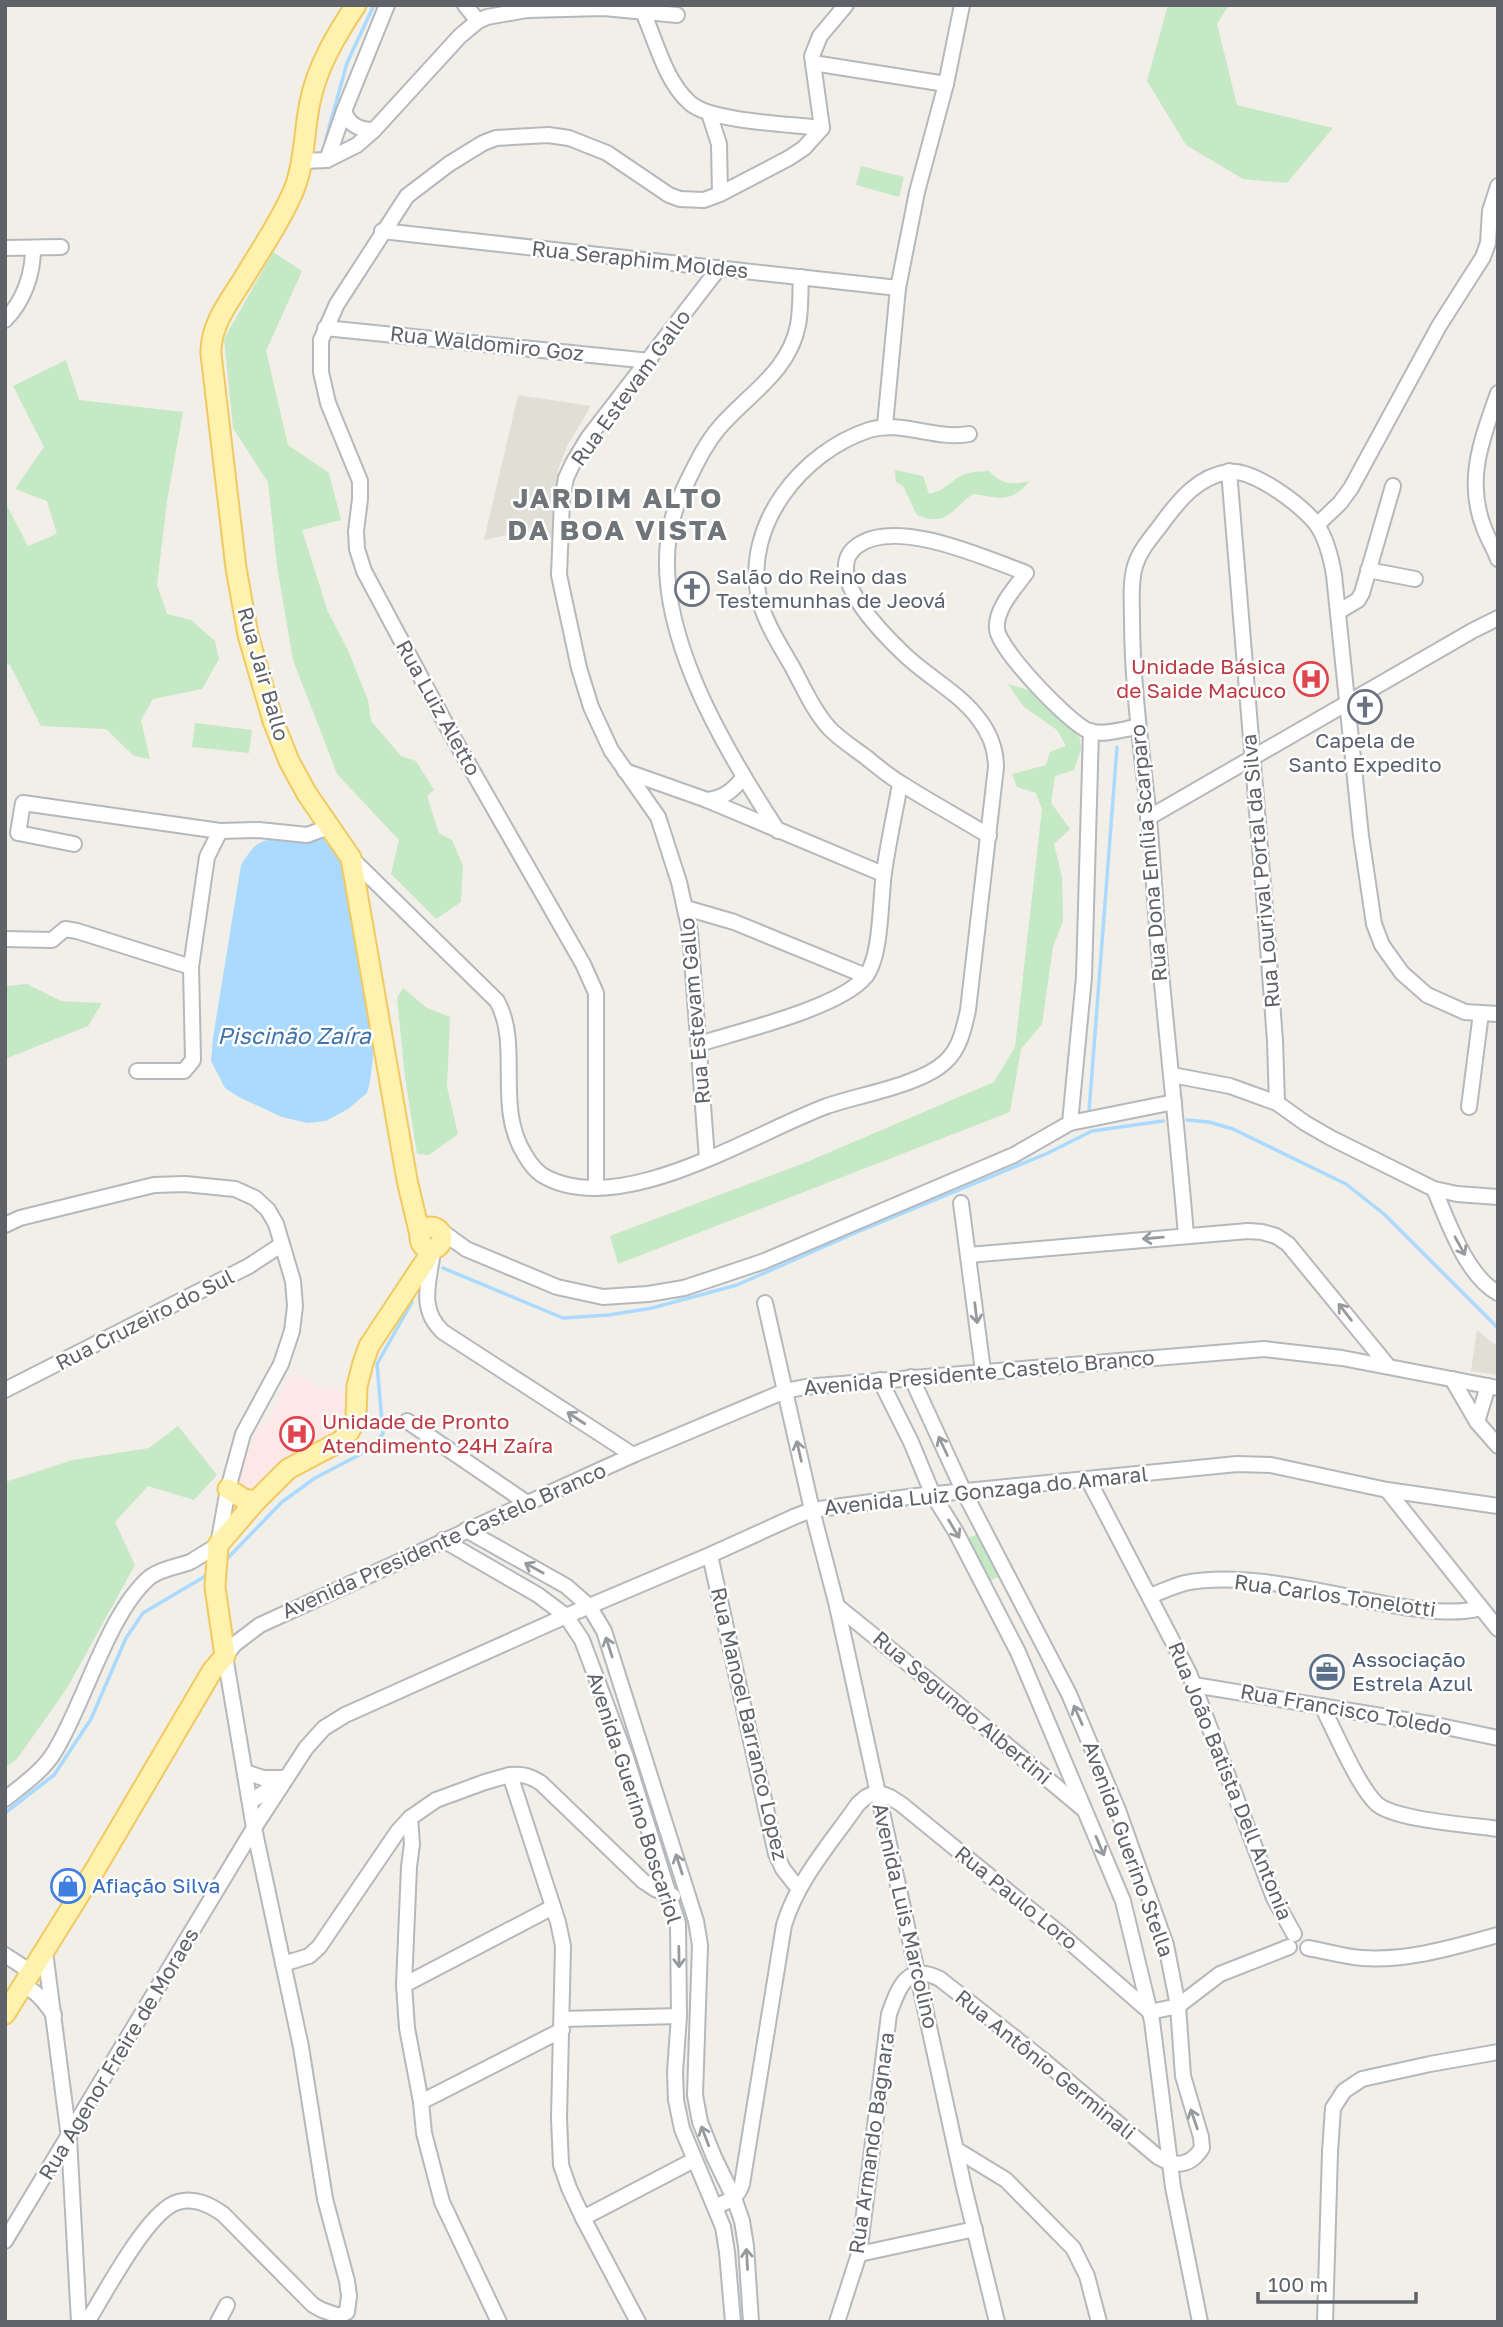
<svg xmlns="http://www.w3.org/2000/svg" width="1503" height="2327" viewBox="0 0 1503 2327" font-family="'Golos Text',sans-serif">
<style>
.education{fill:#e1ded6}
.medical{fill:#fce8e6}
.green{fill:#c5e8c5}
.water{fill:#aadaff}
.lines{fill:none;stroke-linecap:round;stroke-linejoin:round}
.stream{stroke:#aadaff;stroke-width:3.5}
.minor-casing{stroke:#b5b8bc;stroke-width:18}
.major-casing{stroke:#f2c960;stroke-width:23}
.minor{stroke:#fff;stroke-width:14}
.major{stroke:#fff2af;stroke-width:19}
.oneway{stroke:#979a9d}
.labels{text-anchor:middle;stroke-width:5;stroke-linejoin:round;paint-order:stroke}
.street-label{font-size:21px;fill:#5f6368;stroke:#fff}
.worship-label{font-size:21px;fill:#5b616d;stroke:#fff;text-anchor:start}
.health-label{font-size:21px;fill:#be3a42;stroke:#fff;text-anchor:end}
.service-label{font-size:21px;fill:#4e5e75;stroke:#fff;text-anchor:start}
.shop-label{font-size:21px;fill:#366cbe;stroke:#fff;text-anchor:start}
.water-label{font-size:23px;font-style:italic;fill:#4174aa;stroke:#fff}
.district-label{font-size:28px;font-weight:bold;letter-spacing:2px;fill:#70757a;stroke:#fff}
</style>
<rect width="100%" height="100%" fill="#f1efe8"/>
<g class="education">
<path d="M518,395L591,406L567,446L558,470L551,542L507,535L484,540Z"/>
<path d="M1477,1330L1498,1347V1375L1471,1371Z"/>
</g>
<path class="medical" d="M295,1373L323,1390L331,1385L352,1397L346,1423L335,1439L306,1453L283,1460L254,1488L235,1484L238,1467L258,1428L271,1418L284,1384Z"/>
<g class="green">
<path d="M1168,5H1229L1217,24L1237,105L1333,128L1287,183L1243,179L1186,145L1147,81Z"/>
<path d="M861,166L904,177L899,197L856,185Z"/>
<path d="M273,252L302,271L266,351L288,445L329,473L341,520L302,530L328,612L347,648L368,700L371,721L401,756L416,761L434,790L427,796L439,833L452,840L463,866L461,902L436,919L391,874L399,840L337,774L293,660L277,566L268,482L233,428L224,339Z"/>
<path d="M66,360L79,400L183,412L167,501L157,585L167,614L191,620L215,641L219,659L202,689L153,699L141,720L150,759L134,756L106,729L41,726L10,665L5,664V502L28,546L57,534L47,501L15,489L44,447L13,386Z"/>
<path d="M895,470L923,476L929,494C946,491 950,480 965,474C973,471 982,472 989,471C1003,485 1011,485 1030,481C1009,504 1001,498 973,494C951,509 947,528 917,515L903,486L896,482Z"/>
<path d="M1008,684L1035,692L1080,738L1081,749L1074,770L1055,776L1051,803L1070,829L1054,844L1062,877L1063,921L1053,947L1042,1024L1021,1049L1010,1112L618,1264L610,1236L802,1164L994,1082L1015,1047L1042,809L1036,793L1017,787L1012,774L1046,765L1050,752L1066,746L1057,730L1024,707Z"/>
<path d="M195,723L252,730L249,753L192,747Z"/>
<path d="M27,984L61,1001L102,1003L88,1026L5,1059V986Z"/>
<path d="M403,988L427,1008L450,1017L447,1087L458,1134L429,1155L417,1154L405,1077L397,998Z"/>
<path d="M178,1426L217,1475L194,1500L148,1486L115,1522L135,1565L67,1688L17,1759L5,1767V1482L73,1460L149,1448Z"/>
<path d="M978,1534L1000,1576L985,1583L964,1540Z"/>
</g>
<path class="water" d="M330,835L344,858L363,965L374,1048L370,1082L367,1093L348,1109L326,1121L307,1123L282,1117L239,1097L225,1088L211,1061L213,1038L241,865C245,859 249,852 254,847C267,833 310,839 330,835Z"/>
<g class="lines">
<g class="stream">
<path d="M326,139L347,63L374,5"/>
<path d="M1089,1112L1117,747"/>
<path d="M1187,1120L1209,1122L1233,1129L1346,1184L1384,1214L1498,1328"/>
<path d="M443,1268L563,1318L609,1315L652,1308L737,1285L855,1233L1048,1153L1092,1131L1163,1121"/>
<path d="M223,1563L282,1502L315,1478L363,1453L383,1434L377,1364L412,1302"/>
<path d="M5,1813L54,1775L91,1719L126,1638L143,1613L209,1574"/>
</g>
<g class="minor-casing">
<g id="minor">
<path d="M465,5L478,21"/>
<path d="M643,12C656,41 665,81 690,103C711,122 791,124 822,128"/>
<path d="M813,63L946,84"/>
<path d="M344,111C349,125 359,130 374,130"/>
<path d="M709,113L719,144L720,194"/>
<path d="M327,160L344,111L387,5"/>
<path d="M302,161L327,160L357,145L374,130L460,36L478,21L487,17L527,10L604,8L677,15"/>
<path d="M382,231L898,288"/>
<path d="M5,248L61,247"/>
<path d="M5,320C24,301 33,274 33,248"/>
<path d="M325,328L650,361"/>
<path d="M1498,393C1482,439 1465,480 1484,528C1488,539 1494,548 1498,559"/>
<path d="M885,425L898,288L917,192L946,84L962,5"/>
<path d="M969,434C935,440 901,420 869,430C802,452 743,525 759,598C765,623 781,647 794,670C804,689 815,713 830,729C840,739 852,747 863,755C876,765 888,776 902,784C930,802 960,818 989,836"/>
<path d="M1229,471L1267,933L1275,1041L1277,1103"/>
<path d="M1317,525L1340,503L1351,488L1439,326L1483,257L1488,243L1490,211L1498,186"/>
<path d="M1368,570L1415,579"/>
<path d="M1338,612L1358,600L1362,593L1393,486"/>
<path d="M625,771L707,800L883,874"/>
<path d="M707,800C724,798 732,791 743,778"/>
<path d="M1148,818L1472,631L1498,618"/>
<path d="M778,831C725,750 644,618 673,517C677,502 684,488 691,474C699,458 707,442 719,428C747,395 789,372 798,325C801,310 800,293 801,277"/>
<path d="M74,844L18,833L23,803L220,831L259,830L307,835L329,827"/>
<path d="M351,858L497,1001C522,1046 494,1106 525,1155C529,1162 535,1170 542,1175C619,1221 753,1133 827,1106C858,1095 921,1085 945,1062C960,1049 964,1028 968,1010L996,767C996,748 989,732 978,718C958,692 928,677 905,655C885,636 820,573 857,546C896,517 985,558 1026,573C1015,588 995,609 997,629C999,650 1069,723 1089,731C1103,736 1123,729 1137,727"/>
<path d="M686,908L734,922L866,976"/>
<path d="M5,939L52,940L65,929L77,931L191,967"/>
<path d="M699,1044C740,1031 839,1008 865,977C882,957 880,899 884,873C888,843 895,813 900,784"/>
<path d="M137,1071H184L193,1060L191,967L207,857L220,831"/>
<path d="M1172,1075L1230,1086L1277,1103L1305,1123L1331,1138L1434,1189L1457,1194L1498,1197"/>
<path d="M1469,1107L1481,1013"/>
<path d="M1070,1123L1084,977L1091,731"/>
<path d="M707,1159L690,932L679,882L658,817L611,750L591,707L579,668L559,575L562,500L566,478L573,463L588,438L719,268"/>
<path d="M596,1188V993L583,964L449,730L364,571L357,549L356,531L360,499V481L328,403L321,372V340L337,304L407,196L449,164L483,143L496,138L548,135L569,138L607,153L669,195L680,199L704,200L720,194L789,158L804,148L822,128L812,56L820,36L846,5"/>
<path d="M1434,1189C1448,1221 1466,1276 1498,1293"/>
<path d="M961,1203L983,1371"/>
<path d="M5,1225L20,1218L154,1185L185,1184L235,1189L255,1198L268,1210L276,1224L293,1281L295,1306L292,1331L281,1364L243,1434L228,1489L218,1545C209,1550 199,1557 190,1562C177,1567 162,1568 150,1577C108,1613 85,1702 55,1751C44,1770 23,1785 5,1799"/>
<path d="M440,1230L466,1249L557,1287L603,1297L648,1294L684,1288L762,1262L1014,1155L1070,1123L1174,1102"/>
<path d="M1186,1235C1179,1151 1170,1067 1162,983C1156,928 1154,873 1149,819C1142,752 1132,686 1132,619C1132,602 1130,583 1135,566C1140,549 1153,536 1163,522C1179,500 1199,476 1228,472C1253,468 1303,506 1317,525C1327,540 1331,557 1334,575L1361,836L1374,924L1382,945L1402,973L1427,995L1465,1012L1498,1014"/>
<path d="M433,1251C429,1282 418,1309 443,1332L633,1455"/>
<path d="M969,1255L1248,1231L1262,1232L1276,1236L1288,1244L1388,1366"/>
<path d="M765,1303L812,1510L837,1606L964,2187L997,2322"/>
<path d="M1452,1379L1477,1422L1498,1446"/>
<path d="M880,1380L911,1442L933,1495L956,1532L1018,1652L1123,1901L1152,2021L1173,2187L1200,2322"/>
<path d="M5,1390L249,1266L281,1245"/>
<path d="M407,1421L527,1503"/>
<path d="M1477,1422L1488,1386"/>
<path d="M1088,1479L1189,1673L1274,1898L1294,1934"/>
<path d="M1387,1490L1498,1629"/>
<path d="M466,1530L566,1586L589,1606L604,1631L696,1921L700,1945L695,2095L700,2122L714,2157L734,2198L742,2221L746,2246L751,2322"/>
<path d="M443,1540L538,1595L566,1616L582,1640L626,1757L678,1924L679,2016L675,2072L676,2100L682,2129L723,2227L727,2252L733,2322"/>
<path d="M710,1555L776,1854L783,1869L798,1888"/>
<path d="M1150,1596C1161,1592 1173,1586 1185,1583C1246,1571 1324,1593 1386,1604C1417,1609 1450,1616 1481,1608"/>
<path d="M837,1606L948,1696L1082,1808"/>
<path d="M1194,1685L1436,1725L1498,1738"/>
<path d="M1322,1706C1334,1730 1359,1788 1377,1804C1395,1820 1471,1825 1498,1829"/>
<path d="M245,1772L263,1778H283"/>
<path d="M510,1775L558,1922L563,1946L559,2118L561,2165L569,2188L583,2218L638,2322"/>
<path d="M250,1802L282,1780"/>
<path d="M410,1818L412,1844L409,1867L404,1985L407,2028L421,2102L424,2133L442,2202L499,2322"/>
<path d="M1308,1948C1326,1951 1345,1957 1362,1958C1409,1961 1454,1947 1498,1935"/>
<path d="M45,1952L69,2138L79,2322"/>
<path d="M5,1955L31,1972"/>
<path d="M283,1964L309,1956L319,1947L398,1831L410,1818L436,1800L485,1782L510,1775C523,1774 530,1776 541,1783L643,1881L655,1889L673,1896"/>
<path d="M404,1985L553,1907"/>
<path d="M22,1986C37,1990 45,2003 54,2015"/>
<path d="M562,2019L679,2016"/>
<path d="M421,2102L562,2030"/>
<path d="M957,2150L1006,2180L1073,2248L1087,2276L1099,2322"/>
<path d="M715,2207C728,2201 738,2198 742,2184L784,1925C798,1879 831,1843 858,1804L866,1797L877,1792L890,1797L901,1804L1064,1937L1150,2012L1178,2006L1220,1974L1289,1947"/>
<path d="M583,2218L694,2160"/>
<path d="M5,2241L254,1828L306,1748L324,1728L345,1715L566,1616L710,1555L796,1516L812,1510L916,1496L1237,1464L1271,1465L1387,1490L1498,1506"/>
<path d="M859,2254L975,2229"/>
<path d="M87,2322C105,2294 148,2210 178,2202C195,2197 210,2205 223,2214L313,2305L322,2310L339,2316L347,2312L349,2296L347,2281L325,2199L301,2047L254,1828L225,1656L235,1644L260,1625L633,1455L785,1391L805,1387L1264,1349L1342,1358L1498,1388"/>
<path d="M218,2322L227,2305"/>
<path d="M837,2322L859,2254L889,2014C899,1987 907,1962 940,1979L1043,2060L1158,2157C1175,2167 1190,2167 1202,2148L1201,2137L1183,2076L1178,2006L1166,1945L1118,1810L1069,1694L964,1492L911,1377"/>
<path d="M1325,2322L1330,2152L1333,2108L1344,2091L1362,2079L1430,2064L1498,2052"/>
</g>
</g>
<g class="major-casing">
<g id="major">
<path d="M356,5C336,35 317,67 310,102C304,130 305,160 295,187C284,216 258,254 242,281C228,303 210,326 211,354L236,568L248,635L273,721L289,761L307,794L351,858L407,1180L420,1235"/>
<circle cx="431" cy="1238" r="11"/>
<path d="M228,1489L244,1499L256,1501"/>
<path d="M5,2014L96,1868L212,1671L225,1656L215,1587L218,1545L256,1501L288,1469L341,1441L349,1432L356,1419L357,1386L363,1363L369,1346L426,1260L430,1249"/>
</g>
</g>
<use href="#minor" class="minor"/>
<use href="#major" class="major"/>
</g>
<defs><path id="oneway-shaft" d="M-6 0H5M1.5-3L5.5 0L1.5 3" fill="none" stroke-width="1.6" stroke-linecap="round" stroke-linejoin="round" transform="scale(1.75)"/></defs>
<g class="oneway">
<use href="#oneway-shaft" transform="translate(1153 1238) rotate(175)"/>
<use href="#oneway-shaft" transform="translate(1460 1246) rotate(61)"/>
<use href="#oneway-shaft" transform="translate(1345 1312) rotate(-128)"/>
<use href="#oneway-shaft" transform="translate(976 1313) rotate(83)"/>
<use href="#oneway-shaft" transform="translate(576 1418) rotate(-147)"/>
<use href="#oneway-shaft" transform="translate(943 1446) rotate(-115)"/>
<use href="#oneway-shaft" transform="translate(799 1451) rotate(-103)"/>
<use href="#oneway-shaft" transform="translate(954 1529) rotate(59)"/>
<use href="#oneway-shaft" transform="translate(534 1568) rotate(-151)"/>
<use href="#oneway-shaft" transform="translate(609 1647) rotate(-108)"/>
<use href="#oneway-shaft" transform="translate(1078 1715) rotate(-114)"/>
<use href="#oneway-shaft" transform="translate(1100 1846) rotate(67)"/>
<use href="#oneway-shaft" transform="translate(679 1864) rotate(-108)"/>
<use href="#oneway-shaft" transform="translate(679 1957) rotate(89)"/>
<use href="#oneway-shaft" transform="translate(1194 2119) rotate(-109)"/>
<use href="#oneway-shaft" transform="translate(705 2136) rotate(-111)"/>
<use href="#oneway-shaft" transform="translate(747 2259) rotate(-93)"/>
</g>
<defs>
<g id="church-ring" transform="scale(1.75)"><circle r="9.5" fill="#fff" stroke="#6b7280" stroke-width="1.5"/><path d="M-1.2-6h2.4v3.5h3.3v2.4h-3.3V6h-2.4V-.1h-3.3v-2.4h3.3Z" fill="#6b7280"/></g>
<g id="hospital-ring" transform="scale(1.75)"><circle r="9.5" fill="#fff" stroke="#e0444e" stroke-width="1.5"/><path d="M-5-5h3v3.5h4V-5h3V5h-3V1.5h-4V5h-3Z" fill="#e0444e"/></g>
<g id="office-ring" transform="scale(1.75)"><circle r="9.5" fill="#fff" stroke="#5c6f8a" stroke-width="1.5"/><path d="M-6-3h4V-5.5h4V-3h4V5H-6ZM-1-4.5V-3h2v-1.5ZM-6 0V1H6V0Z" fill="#5c6f8a"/></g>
<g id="shop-ring" transform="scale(1.75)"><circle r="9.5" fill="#fff" stroke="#3f7fe0" stroke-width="1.5"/><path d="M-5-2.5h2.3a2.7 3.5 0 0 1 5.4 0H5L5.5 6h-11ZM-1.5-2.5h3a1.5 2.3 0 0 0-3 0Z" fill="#3f7fe0"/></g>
</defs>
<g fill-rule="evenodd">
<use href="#church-ring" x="692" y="589"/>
<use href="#hospital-ring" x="1311" y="679"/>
<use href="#church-ring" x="1365" y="707"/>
<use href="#hospital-ring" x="297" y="1434"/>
<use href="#office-ring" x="1327" y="1672"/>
<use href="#shop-ring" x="68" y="1886"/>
</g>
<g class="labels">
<g class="street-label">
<text transform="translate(640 260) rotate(6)" y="7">Rua Seraphim Moldes</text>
<text transform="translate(487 344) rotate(6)" y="7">Rua Waldomiro Goz</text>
<text transform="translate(631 388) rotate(-54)" y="7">Rua Estevam Gallo</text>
<text transform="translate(263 674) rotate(74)" y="7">Rua Jair Ballo</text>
<text transform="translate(438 708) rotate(61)" y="7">Rua Luiz Aletto</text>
<text transform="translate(1149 853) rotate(-95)" y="7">Rua Dona Emília Scarparo</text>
<text transform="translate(1261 871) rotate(-95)" y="7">Rua Lourival Portal da Silva</text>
<text transform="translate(695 1011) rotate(-95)" y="7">Rua Estevam Gallo</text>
<text transform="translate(145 1320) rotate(-27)" y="7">Rua Cruzeiro do Sul</text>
<text transform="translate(979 1373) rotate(-5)" y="7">Avenida Presidente Castelo Branco</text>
<text transform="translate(986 1491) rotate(-6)" y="7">Avenida Luiz Gonzaga do Amaral</text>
<text transform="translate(444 1541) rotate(-24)" y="7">Avenida Presidente Castelo Branco</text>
<text transform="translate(1335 1596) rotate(8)" y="7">Rua Carlos Tonelotti</text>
<text transform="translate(962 1708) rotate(40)" y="7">Rua Segundo Albertini</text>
<text transform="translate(1346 1710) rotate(10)" y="7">Rua Francisco Toledo</text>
<text transform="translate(749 1724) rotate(77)" y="7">Rua Manoel Barranco Lopez</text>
<text transform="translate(1230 1781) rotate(68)" y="7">Rua João Batista Dell Antonia</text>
<text transform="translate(634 1798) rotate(72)" y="7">Avenida Guerino Boscariol</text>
<text transform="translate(1128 1849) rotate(70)" y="7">Avenida Guerino Stella</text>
<text transform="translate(1016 1898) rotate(39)" y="7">Rua Paulo Loro</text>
<text transform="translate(905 1916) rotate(77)" y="7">Avenida Luis Marcolino</text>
<text transform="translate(119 2054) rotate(-59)" y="7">Rua Agenor Freire de Moraes</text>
<text transform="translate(1045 2065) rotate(39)" y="7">Rua Antônio Germinali</text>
<text transform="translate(872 2143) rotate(-82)" y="7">Rua Armando Bagnara</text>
</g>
<g class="worship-label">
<text x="716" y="584">Salão do Reino das<tspan x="716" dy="24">Testemunhas de Jeová</tspan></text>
<text x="1365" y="748" text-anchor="middle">Capela de<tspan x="1365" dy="24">Santo Expedito</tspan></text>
</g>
<g class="health-label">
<text x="1286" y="674">Unidade Básica<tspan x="1286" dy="24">de Saide Macuco</tspan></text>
<text x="322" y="1429" text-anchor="start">Unidade de Pronto<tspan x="322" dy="24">Atendimento 24H Zaíra</tspan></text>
</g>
<g class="service-label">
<text x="1352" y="1667">Associação<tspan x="1352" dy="24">Estrela Azul</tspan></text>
</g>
<g class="shop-label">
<text x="92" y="1893">Afiação Silva</text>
</g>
<g class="water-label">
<text x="294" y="1044">Piscinão Zaíra</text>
</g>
<g class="district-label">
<text x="618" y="508">JARDIM ALTO<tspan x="618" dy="32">DA BOA VISTA</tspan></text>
</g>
</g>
<rect width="1503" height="2327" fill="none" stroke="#5f6368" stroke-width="14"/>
<path d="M1258 2292v10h158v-10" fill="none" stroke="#5f6368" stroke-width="3.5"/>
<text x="1268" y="2292" font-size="21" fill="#5f6368" stroke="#ffffff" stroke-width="5" paint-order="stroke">100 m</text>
</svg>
